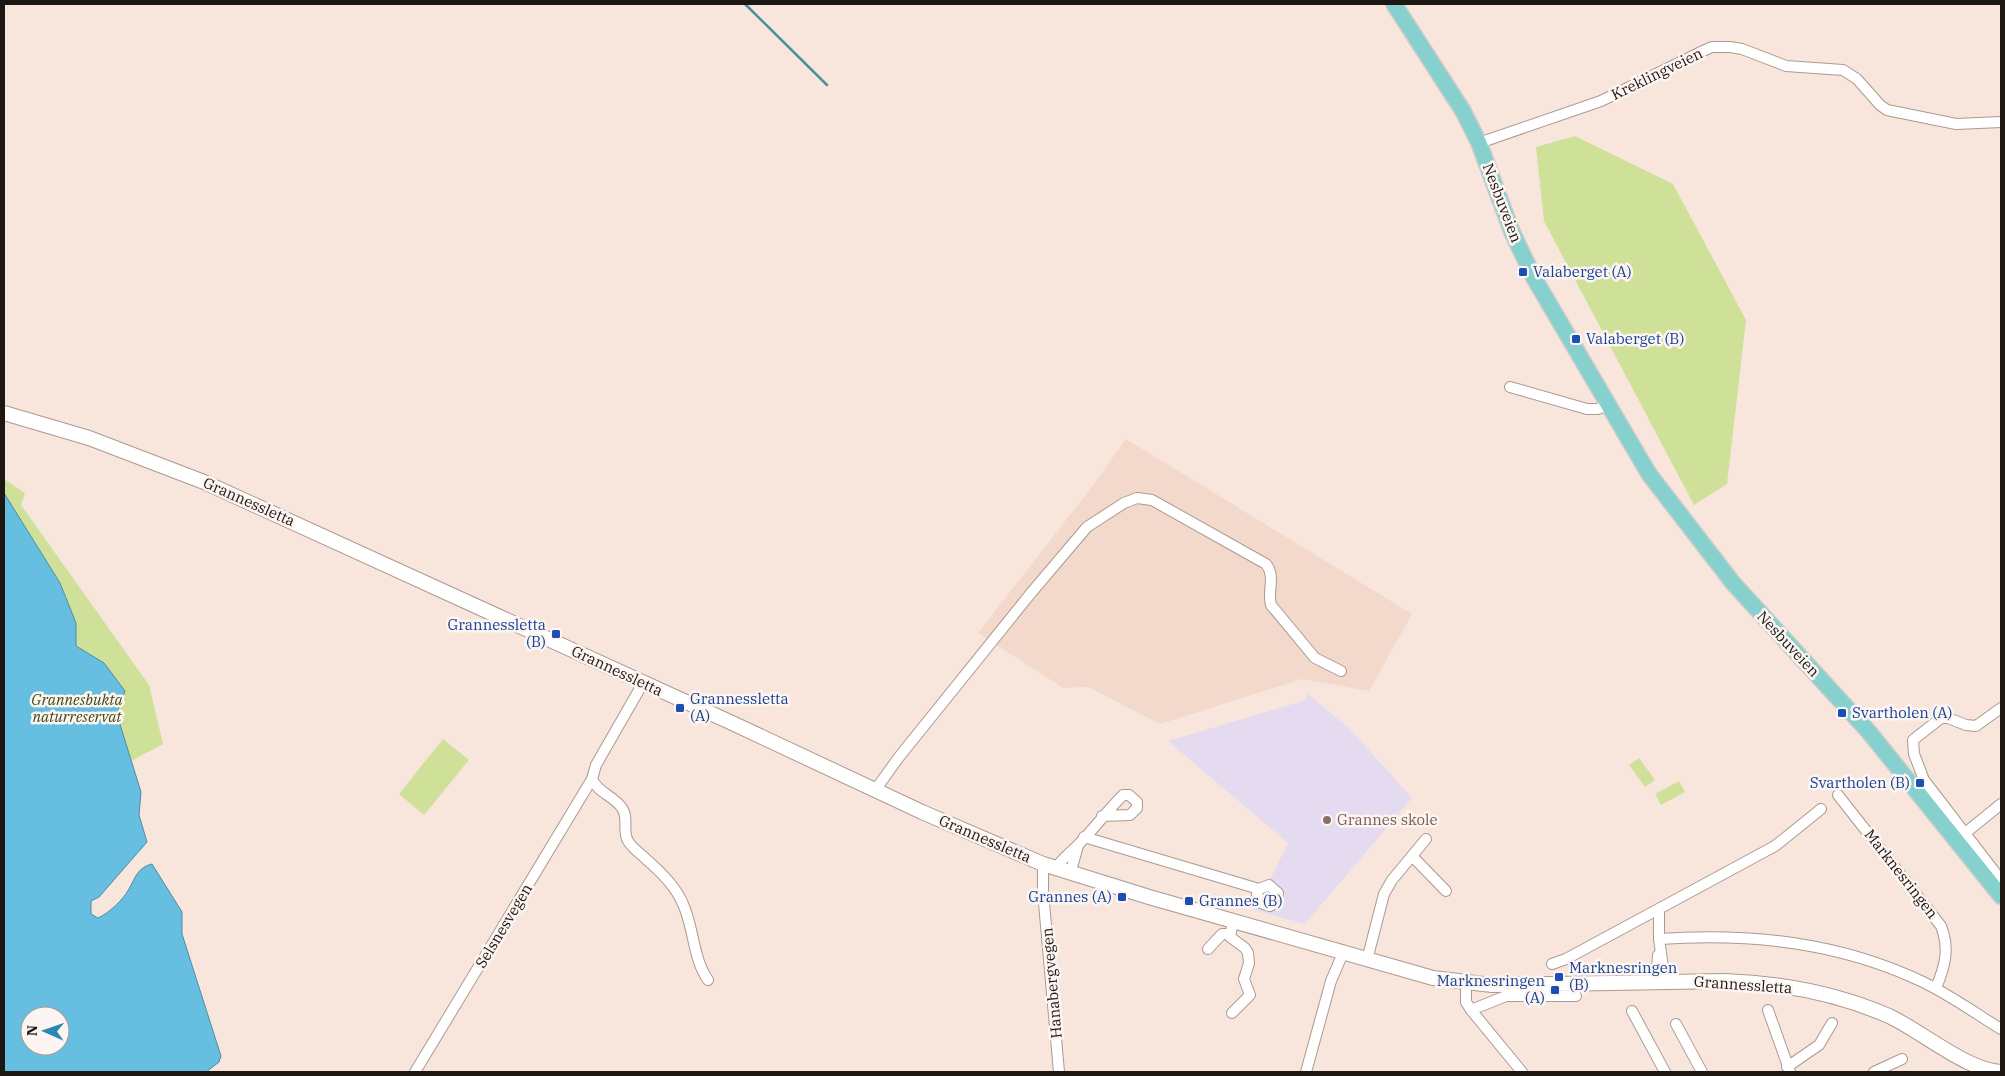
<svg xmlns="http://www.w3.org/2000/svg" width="2005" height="1076" viewBox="0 0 2005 1076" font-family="'IBM Plex Serif',serif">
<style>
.built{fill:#f3d9cb}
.education{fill:#e5dbf0}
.green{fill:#cfe199}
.water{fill:#66bee1;stroke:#508ca3;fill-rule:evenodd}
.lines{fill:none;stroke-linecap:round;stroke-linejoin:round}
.stream{stroke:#508ca3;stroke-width:2.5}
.minor-casing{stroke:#ab9a91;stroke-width:12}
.secondary-casing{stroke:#ab9a91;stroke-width:16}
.primary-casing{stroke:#cdcccb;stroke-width:18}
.minor{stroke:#fff;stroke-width:10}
.secondary{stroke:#fff;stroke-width:14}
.primary{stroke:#86d1cd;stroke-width:15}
.transit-dot{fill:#1a4fb4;stroke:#fdf5f1;stroke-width:2}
.education-dot{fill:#8d6e63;stroke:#fdf5f1;stroke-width:2}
.labels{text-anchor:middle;stroke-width:5;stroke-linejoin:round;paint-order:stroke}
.street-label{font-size:15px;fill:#1d1713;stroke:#fdf5f1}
.transit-label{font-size:15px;fill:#164399;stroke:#fdf5f1;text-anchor:start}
.park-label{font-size:15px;font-style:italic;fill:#404b16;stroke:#fdf5f1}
.education-label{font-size:15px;fill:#785e54;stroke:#fdf5f1;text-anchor:start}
</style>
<rect width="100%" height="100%" fill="#f8e6dc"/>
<path class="built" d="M1126,439L1412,614L1369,691L1302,679L1160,724L1088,687L1063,688L978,633L1091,488Z"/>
<path class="education" d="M1308,694L1350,729L1412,798L1305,924L1255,910L1288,843L1168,741L1303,701Z"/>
<g class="green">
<path d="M1575,136L1673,184L1746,320L1727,484L1694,505L1544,221L1536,147Z"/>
<path d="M4,479L25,493L21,505L149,685L163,744L118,768L4,820Z"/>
<path d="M443,739L469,760L424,815L399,794Z"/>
<path d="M1639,758L1655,780L1645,787L1629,765Z"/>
<path d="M1679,781L1685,792L1661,805L1655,794Z"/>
</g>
<path class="water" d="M4,493L60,583L76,623V646L104,663L125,691L118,710V718L141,792L139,815L147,842L99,897L91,901V914L98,918C109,913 123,900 129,889C135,878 138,867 152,864L182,912V934L221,1056L219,1062L206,1072H4ZM30,1016H60V1046H30Z"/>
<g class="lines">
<path class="stream" d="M745,4L827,85"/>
<g class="minor-casing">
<g id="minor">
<path d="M1479,143L1601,101L1703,51L1712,47H1730L1742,49L1786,66L1843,70L1857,79L1880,105L1887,110L1956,124L2001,122"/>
<path d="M1510,387L1587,409H1598L1607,405"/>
<path d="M643,683L596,765L592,779C598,793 614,796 622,808C629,818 622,831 628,841C633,849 641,854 647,860C661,872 676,887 683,904C694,928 693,959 708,980"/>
<path d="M2001,708L1976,726L1966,725L1948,718H1941L1913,740L1914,754L1924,780L2001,880"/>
<path d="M876,789L899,757L1031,593L1087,527L1124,503L1137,498L1152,500L1266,564C1276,576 1267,591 1271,605L1315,658L1341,671"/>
<path d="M1838,795L1941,926C1950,949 1945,966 1936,988"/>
<path d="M1964,834L2001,804"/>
<path d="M1084,837L1259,889L1269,885L1278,893L1275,903L1270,906L1261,903L1257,894L1259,889"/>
<path d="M1412,856L1446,891"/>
<path d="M1043,864V892L1059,1072"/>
<path d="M1055,869C1062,859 1069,854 1077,846C1093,830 1107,811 1123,795H1129L1137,802V808L1130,815L1102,816"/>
<path d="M1070,874L1078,846"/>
<path d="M1659,910V939L1665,981"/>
<path d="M1659,939C1751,933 1839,942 1923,982C1950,995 1975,1013 2001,1029"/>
<path d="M1208,949L1222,934H1229"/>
<path d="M1367,960L1384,894L1392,880L1426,839"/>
<path d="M1552,964L1566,959L1775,846L1821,809"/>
<path d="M1656,981L1658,955"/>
<path d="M1466,983V1002L1471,1010L1522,1072"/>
<path d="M1471,1010L1506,996H1576"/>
<path d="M1768,1010L1790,1072"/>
<path d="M1632,1011L1665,1072"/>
<path d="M1232,1013L1250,995L1244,979L1249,963L1248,953L1245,948L1230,937L1233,921"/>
<path d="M1676,1024L1702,1072"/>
<path d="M1787,1067L1819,1045L1832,1023"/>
<path d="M415,1072L592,779"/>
<path d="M1306,1072L1331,981L1343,953"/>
<path d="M1874,1072L1902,1059"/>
</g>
</g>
<g class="secondary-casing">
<path id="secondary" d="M4,413L89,438L204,482L730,722L922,812L1043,864L1149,897L1433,978L1492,985L1725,981C1782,983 1836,993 1889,1016C1921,1031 1968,1071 2001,1072"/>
</g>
<g class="primary-casing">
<path id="primary" d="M1394,4L1463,111L1479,143L1512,232L1534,278L1649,474L1733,583L1869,732L2001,896"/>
</g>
<use href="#minor" class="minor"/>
<use href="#secondary" class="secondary"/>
<use href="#primary" class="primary"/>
</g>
<g class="transit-dot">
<rect x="1518" y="267" width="10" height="10" rx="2.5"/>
<rect x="1571" y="334" width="10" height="10" rx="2.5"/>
<rect x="551" y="629" width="10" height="10" rx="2.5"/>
<rect x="675" y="703" width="10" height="10" rx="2.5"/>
<rect x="1837" y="708" width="10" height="10" rx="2.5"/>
<rect x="1915" y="778" width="10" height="10" rx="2.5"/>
<rect x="1117" y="892" width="10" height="10" rx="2.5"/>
<rect x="1184" y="896" width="10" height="10" rx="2.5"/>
<rect x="1554" y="972" width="10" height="10" rx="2.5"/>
<rect x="1550" y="985" width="10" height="10" rx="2.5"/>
</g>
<circle class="education-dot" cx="1327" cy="820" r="5"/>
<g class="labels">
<g class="street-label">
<text transform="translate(1657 74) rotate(-26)" y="5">Kreklingveien</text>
<text transform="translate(1502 203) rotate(69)" y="5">Nesbuveien</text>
<text transform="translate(249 502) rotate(24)" y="5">Grannessletta</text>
<text transform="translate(1788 644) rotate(47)" y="5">Nesbuveien</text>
<text transform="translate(617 671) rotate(25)" y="5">Grannessletta</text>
<text transform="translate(985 839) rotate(23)" y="5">Grannessletta</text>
<text transform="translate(1901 874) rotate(52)" y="5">Marknesringen</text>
<text transform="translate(504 926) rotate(-59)" y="5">Selsnesvegen</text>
<text transform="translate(1052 983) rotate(-95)" y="5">Hanabergvegen</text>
<text transform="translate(1743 985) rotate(4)" y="5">Grannessletta</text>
</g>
<g class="transit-label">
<text x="1533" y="277">Valaberget (A)</text>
<text x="1586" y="344">Valaberget (B)</text>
<text x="546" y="630" text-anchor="end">Grannessletta<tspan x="546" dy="17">(B)</tspan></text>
<text x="690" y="704">Grannessletta<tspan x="690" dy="17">(A)</tspan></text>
<text x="1852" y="718">Svartholen (A)</text>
<text x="1910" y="788" text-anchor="end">Svartholen (B)</text>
<text x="1112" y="902" text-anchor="end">Grannes (A)</text>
<text x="1199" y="906">Grannes (B)</text>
<text x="1569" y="973">Marknesringen<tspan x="1569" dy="17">(B)</tspan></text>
<text x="1545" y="986" text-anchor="end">Marknesringen<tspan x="1545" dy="17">(A)</tspan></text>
</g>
<g class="park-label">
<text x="77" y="705">Grannesbukta<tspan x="77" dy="17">naturreservat</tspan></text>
</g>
<g class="education-label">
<text x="1337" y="825">Grannes skole</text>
</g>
</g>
<rect width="2005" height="1076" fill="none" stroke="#1d1713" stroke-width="10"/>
<g transform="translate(45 1031) rotate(272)"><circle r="24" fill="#fdf5f1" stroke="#a39c98"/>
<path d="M0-4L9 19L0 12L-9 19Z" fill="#2b87b4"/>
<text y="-8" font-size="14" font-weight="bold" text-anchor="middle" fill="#1d1713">N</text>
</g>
</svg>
